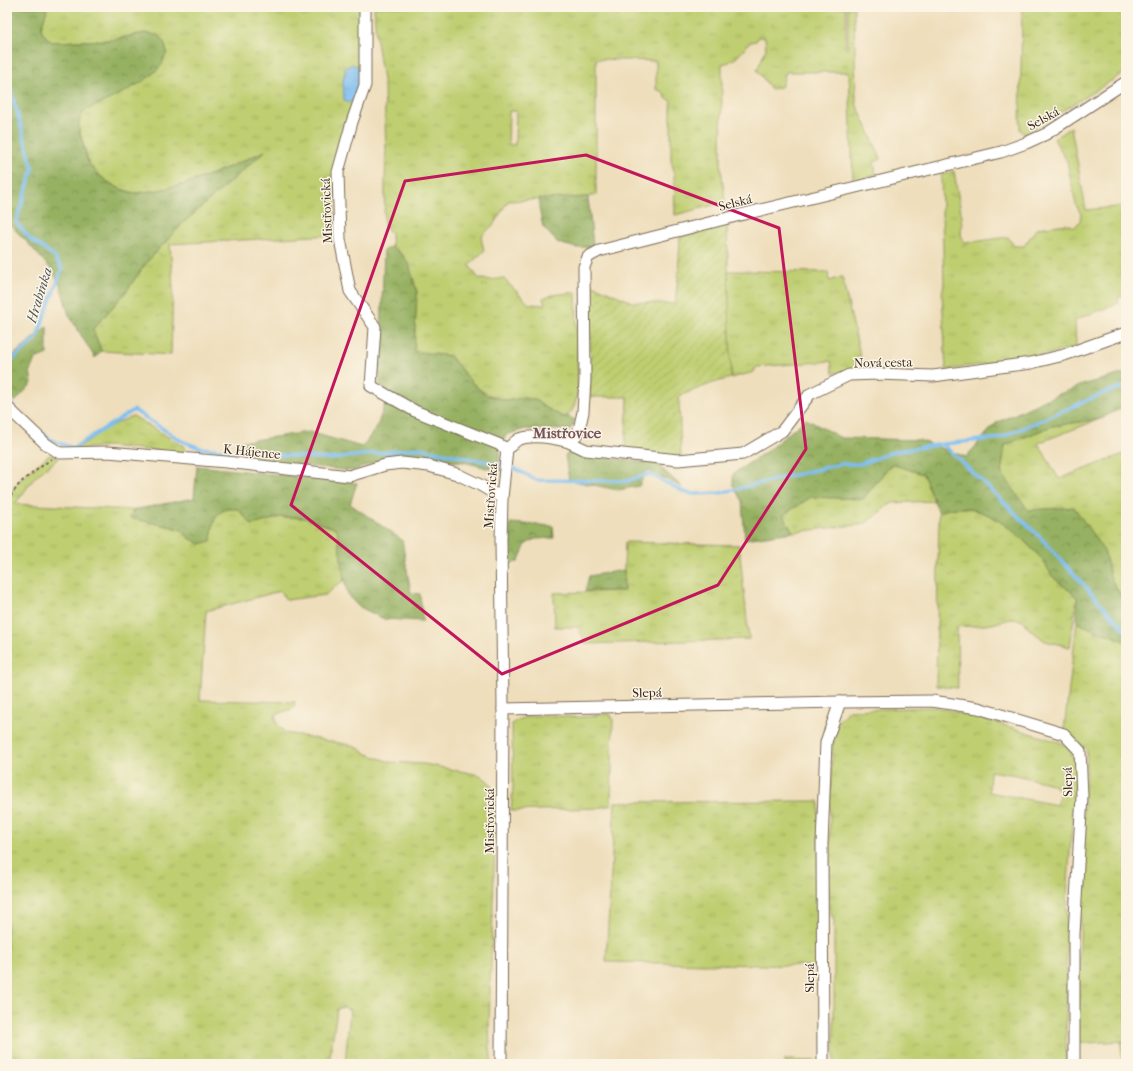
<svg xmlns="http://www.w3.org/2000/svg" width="1133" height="1071" viewBox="0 0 1133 1071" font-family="'IM FELL French Canon',serif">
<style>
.grass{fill:url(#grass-tufts);stroke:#7c7c47;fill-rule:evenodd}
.forest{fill:url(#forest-crowns);stroke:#686e40}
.garden{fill:url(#garden-furrows);stroke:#7c7c47}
.water{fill:url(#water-ripples);stroke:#5c7488}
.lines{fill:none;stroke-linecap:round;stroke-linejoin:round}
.stream{stroke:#7dbef2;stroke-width:3.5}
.minor-casing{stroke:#7a6955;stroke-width:13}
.path{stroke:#7a6955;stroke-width:2;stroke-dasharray:3 3;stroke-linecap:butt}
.minor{stroke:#fff;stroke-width:11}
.marked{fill:none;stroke:#c2185b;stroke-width:3;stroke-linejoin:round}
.labels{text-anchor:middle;stroke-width:3;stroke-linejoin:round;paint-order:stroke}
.street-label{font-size:13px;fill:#3b2a1e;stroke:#fcf5e5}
.water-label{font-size:14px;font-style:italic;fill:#4f565e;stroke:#fcf5e5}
.quarter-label{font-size:15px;font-weight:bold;fill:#73545e;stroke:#fcf5e5}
</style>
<defs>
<pattern id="grass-tufts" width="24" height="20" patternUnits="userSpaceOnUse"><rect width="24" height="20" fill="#bece70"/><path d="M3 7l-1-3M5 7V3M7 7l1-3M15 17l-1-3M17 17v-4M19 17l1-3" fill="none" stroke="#a4b161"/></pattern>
<pattern id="forest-crowns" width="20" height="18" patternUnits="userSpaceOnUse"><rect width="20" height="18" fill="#96b162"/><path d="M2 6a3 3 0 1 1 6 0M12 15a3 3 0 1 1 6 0" fill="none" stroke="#7c9050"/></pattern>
<pattern id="garden-furrows" width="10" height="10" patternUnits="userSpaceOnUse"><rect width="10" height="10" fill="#bece70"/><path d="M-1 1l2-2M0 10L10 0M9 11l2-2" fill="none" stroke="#a4b161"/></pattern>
<pattern id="water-ripples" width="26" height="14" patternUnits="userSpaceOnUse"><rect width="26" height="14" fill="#7dbef2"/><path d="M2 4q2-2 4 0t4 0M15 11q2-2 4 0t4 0" fill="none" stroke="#6da3cf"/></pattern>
</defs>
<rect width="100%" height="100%" fill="#fcf5e5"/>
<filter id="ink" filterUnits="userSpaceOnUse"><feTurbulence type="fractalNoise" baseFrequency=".025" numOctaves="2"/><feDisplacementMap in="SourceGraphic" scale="8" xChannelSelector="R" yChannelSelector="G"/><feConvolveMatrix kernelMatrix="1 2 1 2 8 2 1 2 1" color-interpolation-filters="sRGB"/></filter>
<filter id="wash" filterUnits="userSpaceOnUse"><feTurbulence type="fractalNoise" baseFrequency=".012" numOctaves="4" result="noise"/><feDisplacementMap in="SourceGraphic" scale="16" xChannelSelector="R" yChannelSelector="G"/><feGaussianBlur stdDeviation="0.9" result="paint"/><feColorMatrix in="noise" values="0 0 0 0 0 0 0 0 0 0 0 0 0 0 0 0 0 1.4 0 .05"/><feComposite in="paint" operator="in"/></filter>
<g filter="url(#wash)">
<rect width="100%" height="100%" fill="#eedebc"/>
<g class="grass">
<path d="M47,7H361V58L357,97L338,149L333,235L170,244L173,287L171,355L101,351L93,329L125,293L146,263L183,223L264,152L207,176L172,188L135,193L121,189L108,182L98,174L89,164L78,125L80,116L85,111L144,80L154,72L145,33L110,40L52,42C33,27 45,25 47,7Z"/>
<path d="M374,7H846V49H848V7H854L856,103L881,159L874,162L876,175L853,181L849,72H786L781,87L771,89L757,70L766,49L765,37H759L756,41L750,42C742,52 735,62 722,64L721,167L725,202L675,215L674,171L671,161V101L666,98L663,92L656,89V61L596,59V195L588,197L508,201L493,225L481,237L484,251L469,265L479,279L492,280L503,278L529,304L545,305L543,298L553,295L576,292L578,391C575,403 575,412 563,418L543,406L534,399C526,400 515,401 507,400C478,396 467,377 450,356L414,352L417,292L404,257L392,246L391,233L384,225L386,149L384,87L376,35ZM509,111H516L515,145L508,144Z"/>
<path d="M1022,7H1126V72L1024,134L1020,130Z"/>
<path d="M1071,127L1086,210L1126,206V295L1118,298L1119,303L1075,320L1076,347L1048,354L946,370L942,293L944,285L941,175L954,171L962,219L961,235L965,243L1008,237L1014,246H1024L1037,228L1066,224L1075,227L1080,221L1081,214L1076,205L1067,161L1054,139Z"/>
<path d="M728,271L828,272L829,281L842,277L861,359L865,370L833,373L831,361L756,367L754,372L731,378Z"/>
<path d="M133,416L185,447V453L107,446L75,450L106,428Z"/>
<path d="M1100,419L1038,443L1059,479L1126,453V604L1111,579L1104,551L1028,510L1001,472L1005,445L1052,426Z"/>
<path d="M49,455L59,458L36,476L15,504L133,510L130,518L172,527L182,530L189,538L211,541C213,520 214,507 238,509L252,525L281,517L305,518L337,529L344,580L325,595L286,600L280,591L206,611L200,700L295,702L294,708L275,715L277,724L286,733L355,746L367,754L390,762L424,764L480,775L489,782L494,789L496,810L489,1023L490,1050L492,1064H345L350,1010L344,1007L337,1009L329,1064H7V497L19,481Z"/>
<path d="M891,464L923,474L934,501L891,503L865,524L793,532L783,515L811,497L863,499Z"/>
<path d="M948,508H966L985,513L1010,527L1040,557L1054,577L1077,597L1070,647L1045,641L1027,627L1026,623C1015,615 1004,621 992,624C981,626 968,626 957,627L958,688L936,686L939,513Z"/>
<path d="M625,542L739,545L749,639L586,644L578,627H555L554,593L623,591Z"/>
<path d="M1077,622L1098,632L1113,636L1126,642V1041L1087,1043L1079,1042L1078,1029L1082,842L1087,750L1064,730Z"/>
<path d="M937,707L990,721L1062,743L1070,750L1076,765L1067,897L1066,1064H834V921L829,909L830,800L833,739L838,721L849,710ZM990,771L1016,775L1052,784L1060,791L1057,805L989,792Z"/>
<path d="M604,714H610L613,719L611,805L597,808L511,811L513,788L512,724C525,710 564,718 582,717C590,717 597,715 604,714Z"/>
<path d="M819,801L817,966L606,962L615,802Z"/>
<path d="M785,1060L816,1061V1064H785Z"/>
</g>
<g class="forest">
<path d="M7,7H47C45,25 33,27 52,42L110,40L145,33L158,35L164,42L167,52C165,56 164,60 162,64C151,82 105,101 85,111C74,123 80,136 85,150C86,155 87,161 90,165C98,177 120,192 135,193C141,194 148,191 153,191C193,185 229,167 265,151L183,223L146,263L125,293L93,329L101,351L95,358L69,315L60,284L51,269L28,243L7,222V182L10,160L7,130Z"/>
<path d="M588,197L593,246L577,248L558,243L543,227L539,208V199Z"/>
<path d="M392,246L404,257L409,264L417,292L414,351L450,356L473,384L486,395L506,400L524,398L534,399L543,406L563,417L568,416L575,420L570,430L525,429L506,435L499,454V471L464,462L391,456L352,471L238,458L240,442L309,432L362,447L377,427L385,403L390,395L379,383L384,250Z"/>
<path d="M47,326V354L35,359L30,371L32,383L15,402L7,394V361Z"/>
<path d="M1126,373V406L1100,419L1052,426L1005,445L1001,472L1028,510L1074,507L1104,551L1111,579L1126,604V642L1113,636L1098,632L1077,622V597C1070,590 1060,584 1053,577C1048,570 1045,562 1039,556C1016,531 975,494 939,513L923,474L891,464L863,499L811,497L783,515L793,532L745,539L742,501L733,485V474L767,451L806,419L841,438L919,440L966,457L996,423L1047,399L1085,384Z"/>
<path d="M572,451L584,455L657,464L682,487L647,470L639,486L618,490L569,480L565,455Z"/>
<path d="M197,466L357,483L350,504L402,540L411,593L420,594L423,621L384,619L358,606L349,597L344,580L337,529L305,518L281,517L252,525L238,509C214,507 213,521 211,541L200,544L189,538L182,530L172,527L130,518L133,510L194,498Z"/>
<path d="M510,523L553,526L554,538L535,539L526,544L518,562L511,563Z"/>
<path d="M624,570V591H585L589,576Z"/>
</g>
<g class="garden">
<path d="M727,224L731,378L713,383L679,396L681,456L625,451L628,397H590L591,284L632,302L675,304L678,278L680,237Z"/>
<path d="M1126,1041V1064H1122L1121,1042Z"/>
</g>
<path class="water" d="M353,64L360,68C362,85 364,92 349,103L344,100L343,81L346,67Z"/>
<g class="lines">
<g class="stream">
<path d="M7,77L33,169L16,222L30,239L54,256L62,269L36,339L7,364"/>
<path d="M7,399L13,406"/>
<path d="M42,433L51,440L73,448L134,410L180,440L200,448L330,459L419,448L512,467L536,480L627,481L649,474L684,492L693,494L720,493L840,464H860L896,451L943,444L1040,537L1126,631"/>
<path d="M943,444L1000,438L1104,393L1126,386"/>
</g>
</g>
</g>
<g filter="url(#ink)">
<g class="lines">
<g class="minor-casing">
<g id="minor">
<path d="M365,7V85L352,122L338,172L340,239L350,291L375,327L371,386L415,411L498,444L507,449"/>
<path d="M7,407L46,444L60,453L108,452L226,462L349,476L385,465L402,463L429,466L457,474L480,485L502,498"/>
<path d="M569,442L586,450L678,460L743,454L782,431L810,394L849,375L878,374L933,376L1031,363L1064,355L1126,333"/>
<path d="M507,449C511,446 515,441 519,439C535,434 554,438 569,442L578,434L583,412L585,380L584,267L588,257L599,251L740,215L1001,152L1026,143L1046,134L1126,82"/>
<path d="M503,709L840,702"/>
<path d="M501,1064L503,709L501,540L502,498L507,449"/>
<path d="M823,1064L822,844L826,742L840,702L932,701L978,708L1064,734L1080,751L1082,796L1074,934V1064"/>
</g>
</g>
<path class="path" d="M7,501L20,483L51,459"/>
<use href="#minor" class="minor"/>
</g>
</g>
<path class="marked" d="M586,155L779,228L806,449L718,585L502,674L291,505L405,181Z"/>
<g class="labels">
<g class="street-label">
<text transform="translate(1043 118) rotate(-29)" y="5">Selská</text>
<text transform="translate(735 202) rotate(-14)" y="5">Selská</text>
<text transform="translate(326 211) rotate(-92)" y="5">Mistřovická</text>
<text transform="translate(883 362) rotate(-1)" y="5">Nová cesta</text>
<text transform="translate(252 451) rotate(6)" y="5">K Hájence</text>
<text transform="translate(490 496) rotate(-86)" y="5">Mistřovická</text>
<text transform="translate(647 692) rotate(-1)" y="5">Slepá</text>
<text transform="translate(1067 782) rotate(-91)" y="5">Slepá</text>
<text transform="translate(489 821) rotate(-90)" y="5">Mistřovická</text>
<text transform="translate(809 978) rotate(-90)" y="5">Slepá</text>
</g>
<g class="water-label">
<text transform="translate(39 295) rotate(-73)" y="5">Hrabinka</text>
</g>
<g class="quarter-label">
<text x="567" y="438">Mistřovice</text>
</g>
</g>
<rect width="1133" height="1071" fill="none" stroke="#fcf5e5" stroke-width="24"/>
</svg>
